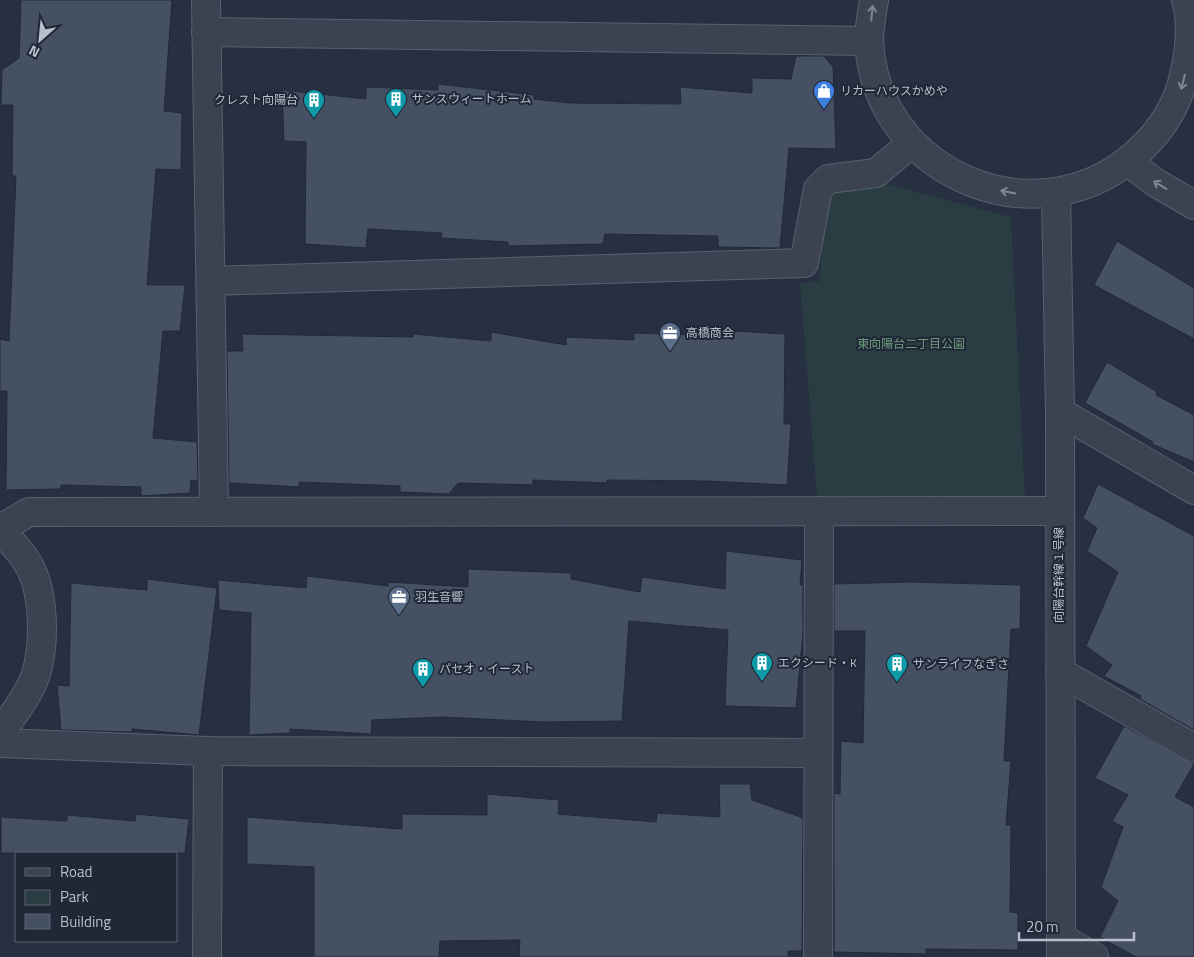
<svg xmlns="http://www.w3.org/2000/svg" width="1194" height="957" viewBox="0 0 1194 957" font-family="'Titillium Web','Noto Sans JP',sans-serif">
<style>
.green{fill:#293d42}
.building{fill:#465063;stroke:#222938}
.lines{fill:none;stroke-linecap:round;stroke-linejoin:round}
.minor-casing{stroke:#59606e;stroke-width:30}
.tertiary-casing{stroke:#59606e;stroke-width:30}
.minor{stroke:#3b4251;stroke-width:28}
.tertiary{stroke:#3b4251;stroke-width:28}
.oneway{stroke:#808694}
.labels{text-anchor:middle;stroke-width:4;stroke-linejoin:round;paint-order:stroke}
.poi-label{font-size:12px;fill:#b8becb;stroke:#202736;text-anchor:start}
.park-label{font-size:12px;fill:#6f9c7d;stroke:#202736}
.street-label{font-size:12px;fill:#b8becb;stroke:#202736}
</style>
<rect width="100%" height="100%" fill="#273041"/>
<path class="green" d="M882,183L1011,217L1025,498H817L800,283L820,281L824,205L831,188Z"/>
<g class="building">
<path d="M21,0H172L164,111L182,113L181,170L156,169L147,285H185L180,331H163L153,438L197,442L198,481L191,480L190,493L141,496V487L61,485V489L6,490L7,391H0V339L9,341L16,176H12L13,105H1L2,70L19,58Z"/>
<path d="M796,56H824L833,67L836,149L789,148L780,248L718,247V236L605,234L603,244L508,246V242L441,238L442,233L368,229L366,248L305,244L306,142L284,141L282,90L366,99V87L438,90V84L534,95V99L570,103L681,104L680,87L752,93V78L791,79Z"/>
<path d="M1117,241L1194,288V339L1094,285Z"/>
<path d="M718,330L785,334L784,424H791L787,485L706,481L607,480V483L533,480V485L458,483L449,494L400,492V486L299,482V487L229,483L227,351H243L242,334L413,337V334L491,341V332L566,345V337L634,340V333L718,336Z"/>
<path d="M1107,362L1157,392L1156,395L1194,415V462L1152,444L1153,442L1085,403Z"/>
<path d="M1098,484L1194,536V730L1140,699L1141,696L1104,676L1112,665L1086,646L1118,572L1087,551L1097,528L1083,518Z"/>
<path d="M726,551L802,560L800,585H803V632L796,708L725,706L728,630L629,621L622,721L542,722L443,717L372,720L371,734L290,729V733L249,735L251,613L219,610L218,580L306,588L307,576L388,586V582L468,587V569L571,573V579L640,592L642,577L725,589Z"/>
<path d="M147,579L217,588L199,735L132,729V732L61,730L57,685L69,686L71,583L147,590Z"/>
<path d="M909,582L1021,585L1020,629H1011L1004,761H1011L1006,825H1011L1010,912L1018,913V950L926,949V954L834,952V793L840,794L841,741L863,743L865,631H834V584Z"/>
<path d="M1124,726L1194,764L1175,797L1194,807V957H1136L1100,937L1118,901L1101,887L1123,827L1112,821L1128,795L1095,778Z"/>
<path d="M719,784H750L752,800L803,818L802,951H788V957H519L520,940L440,941L439,957H314V867L247,864V817L402,829V814L487,815V794L559,800L558,814L656,822L657,813L720,817Z"/>
<path d="M136,814L189,819L185,853H1V817L67,821V815L135,821Z"/>
</g>
<g class="lines">
<g class="minor-casing">
<g id="minor">
<path d="M206,0L214,512"/>
<path d="M874,0C872,13 869,28 869,41C876,178 1044,244 1141,149C1163,128 1178,104 1184,75C1190,50 1193,25 1186,0"/>
<path d="M206,32L869,41"/>
<path d="M1128,162L1156,183L1194,205"/>
<path d="M210,281L804,263L818,189L828,179L876,173L912,143"/>
<path d="M1060,412L1194,490"/>
<path d="M0,529L29,512L1059,511"/>
<path d="M0,529C9,540 20,550 27,562C45,590 45,643 36,674C29,695 13,715 0,733"/>
<path d="M1060,672L1194,748"/>
<path d="M0,743L208,751L818,753"/>
<path d="M1061,938L1094,957"/>
<path d="M207,957L208,751"/>
<path d="M818,957L819,511"/>
</g>
</g>
<g class="tertiary-casing">
<path id="tertiary" d="M1056,193L1060,412L1061,957"/>
</g>
<use href="#minor" class="minor"/>
<use href="#tertiary" class="tertiary"/>
</g>
<defs><path id="oneway-shaft" d="M-6 0H5M1.5-3L5.5 0L1.5 3" fill="none" stroke-width="1.6" stroke-linecap="round" stroke-linejoin="round" transform="scale(1.25)"/></defs>
<g class="oneway">
<use href="#oneway-shaft" transform="translate(872 13) rotate(-84)"/>
<use href="#oneway-shaft" transform="translate(1183 82) rotate(104)"/>
<use href="#oneway-shaft" transform="translate(1160 185) rotate(-149)"/>
<use href="#oneway-shaft" transform="translate(1008 192) rotate(-168)"/>
</g>
<defs>
<g id="shop-pin" transform="scale(1.125)"><path d="M0 17L-7.5 6A9.5 9.5 0 1 1 7.5 6Z" fill="#3f7fe0" stroke="#202736"/><path d="M-5-2.5h2.3a2.7 3.5 0 0 1 5.4 0H5L5.5 6h-11ZM-1.5-2.5h3a1.5 2.3 0 0 0-3 0Z" fill="#fff"/></g>
<g id="building-pin" transform="scale(1.125)"><path d="M0 17L-7.5 6A9.5 9.5 0 1 1 7.5 6Z" fill="#0f9aa8" stroke="#202736"/><path d="M-4-6H4V6H1V3H-1V6H-4ZM-2.5-4.3h1.7v1.8h-1.7ZM.8-4.3h1.7v1.8H.8ZM-2.5-1h1.7V.8h-1.7ZM.8-1h1.7V.8H.8Z" fill="#fff"/></g>
<g id="office-pin" transform="scale(1.125)"><path d="M0 17L-7.5 6A9.5 9.5 0 1 1 7.5 6Z" fill="#5c6f8a" stroke="#202736"/><path d="M-6-3h4V-5.5h4V-3h4V5H-6ZM-1-4.5V-3h2v-1.5ZM-6 0V1H6V0Z" fill="#fff"/></g>
</defs>
<g fill-rule="evenodd">
<use href="#shop-pin" x="824" y="91"/>
<use href="#building-pin" x="396" y="99"/>
<use href="#building-pin" x="314" y="100"/>
<use href="#office-pin" x="670" y="333"/>
<use href="#office-pin" x="399" y="597"/>
<use href="#building-pin" x="762" y="663"/>
<use href="#building-pin" x="897" y="664"/>
<use href="#building-pin" x="423" y="669"/>
</g>
<g class="labels">
<g class="poi-label">
<text x="840" y="95">リカーハウスかめや</text>
<text x="412" y="103">サンスウィートホーム</text>
<text x="298" y="104" text-anchor="end">クレスト向陽台</text>
<text x="686" y="337">高橋商会</text>
<text x="415" y="601">羽生音響</text>
<text x="778" y="667">エクシード・K</text>
<text x="913" y="668">サンライフなぎさ</text>
<text x="439" y="673">パセオ・イースト</text>
</g>
<g class="park-label">
<text x="911" y="348">東向陽台二丁目公園</text>
</g>
<g class="street-label">
<text transform="translate(1059 575) rotate(-90)" y="4">向陽台幹線１号線</text>
</g>
</g>
<rect x="15" y="852" width="162" height="90" fill="#202736" stroke="#5d6372"/>
<rect x="25" y="868" width="25" height="8" fill="#3b4251" stroke="#5d6372"/>
<text x="60" y="877" font-size="15" fill="#b8becb">Road</text>
<rect x="25" y="890" width="25" height="15" fill="#293d42" stroke="#5d6372"/>
<text x="60" y="902" font-size="15" fill="#b8becb">Park</text>
<rect x="25" y="914" width="25" height="15" fill="#465063" stroke="#5d6372"/>
<text x="60" y="927" font-size="15" fill="#b8becb">Building</text>
<g transform="translate(40 40) rotate(207)" stroke="#202736" stroke-width="4" paint-order="stroke">
<path d="M0-4L9 19L0 12L-9 19Z" fill="#b8becb"/>
<text y="-8" font-size="14" font-weight="bold" text-anchor="middle" fill="#b8becb">N</text>
</g>
<path d="M1019 932v8h115v-8" fill="none" stroke="#b8becb" stroke-width="2.5"/>
<text x="1026" y="932" font-size="15" fill="#b8becb" stroke="#202736" stroke-width="4" paint-order="stroke">20 m</text>
</svg>
